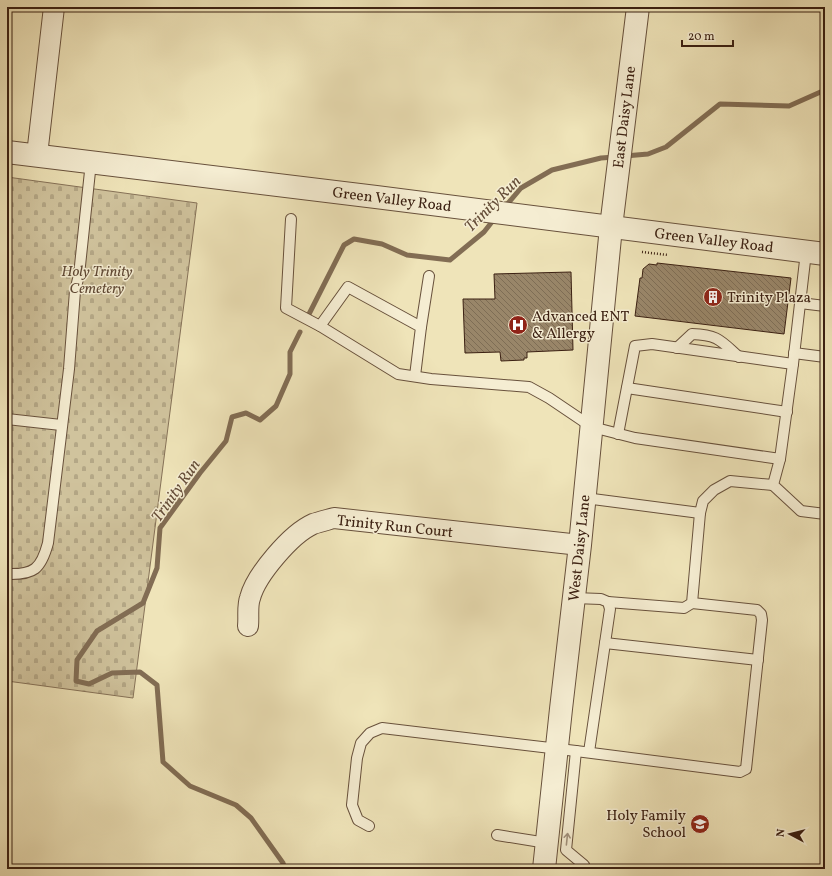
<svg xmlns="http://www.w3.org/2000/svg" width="832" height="876" viewBox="0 0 832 876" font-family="Vollkorn,serif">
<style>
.cemetery{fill:url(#cemetery-stones);stroke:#867258}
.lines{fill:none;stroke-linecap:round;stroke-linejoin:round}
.stream{stroke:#826d54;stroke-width:5}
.building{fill:url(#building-back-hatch);stroke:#3b2012}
.service-casing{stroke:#68513c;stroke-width:12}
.minor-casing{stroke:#68513c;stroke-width:22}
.tertiary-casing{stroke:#68513c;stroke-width:24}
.path{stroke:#3b2012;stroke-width:2.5;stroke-dasharray:1 2;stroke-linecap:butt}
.service{stroke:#f5edd2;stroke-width:10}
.minor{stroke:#f5edd2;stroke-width:20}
.tertiary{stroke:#f5edd2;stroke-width:22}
.oneway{stroke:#a1917c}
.labels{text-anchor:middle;stroke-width:3;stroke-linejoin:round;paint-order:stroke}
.street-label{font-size:15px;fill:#3b2012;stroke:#f5edd2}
.park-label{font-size:15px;font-style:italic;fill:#604935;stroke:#f5edd2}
.poi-label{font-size:15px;fill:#3b2012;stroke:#f5edd2;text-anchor:start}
.water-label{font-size:16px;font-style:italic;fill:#654d38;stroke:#f5edd2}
</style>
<defs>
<pattern id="cemetery-stones" width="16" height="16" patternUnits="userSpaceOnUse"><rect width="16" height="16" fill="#d0c39d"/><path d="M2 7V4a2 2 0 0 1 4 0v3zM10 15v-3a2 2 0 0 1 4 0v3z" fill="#b4a786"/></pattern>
<pattern id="building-back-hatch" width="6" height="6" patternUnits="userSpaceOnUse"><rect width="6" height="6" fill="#998669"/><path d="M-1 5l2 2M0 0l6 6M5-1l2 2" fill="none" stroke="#7e6d55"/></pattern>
</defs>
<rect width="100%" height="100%" fill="#efe4b9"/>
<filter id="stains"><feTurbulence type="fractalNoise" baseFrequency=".005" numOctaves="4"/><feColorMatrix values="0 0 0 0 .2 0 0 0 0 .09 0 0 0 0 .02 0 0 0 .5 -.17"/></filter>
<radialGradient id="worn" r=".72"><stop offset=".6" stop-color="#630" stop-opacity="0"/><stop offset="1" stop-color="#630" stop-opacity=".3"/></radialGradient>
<path class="cemetery" d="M7,177L197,203L133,698L7,681Z"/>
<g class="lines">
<g class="stream">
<path d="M625,156L648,154L666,147L720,104L789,106L825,90"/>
<path d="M504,208L521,188L552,170L601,158L615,157"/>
<path d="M306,320L344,245L354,239L382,244L407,255L450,260L484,232L495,218"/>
<path d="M285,869L283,863L251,818L236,805L190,786L163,762L157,685L140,672L112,673L89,684L76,681L77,660L97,631L143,603L157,568L160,528L200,473L226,441L232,417L246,413L260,420L276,406L290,374V352L300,332"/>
</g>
</g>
<g class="building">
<path d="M657,263L791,278L784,334L635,316L640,278H642L643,269L649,264L657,265Z"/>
<path d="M571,272L573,350L527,352V358H524V360L501,361L500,352L465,353L463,299H495L494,274Z"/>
</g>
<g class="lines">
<g class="service-casing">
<g id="service">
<path d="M291,219L286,308L320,326L398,374L431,379L529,387L549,398L592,427L635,438L780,459L793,364L806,252"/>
<path d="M800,303L825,306"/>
<path d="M320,326L348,287L421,327L415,376"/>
<path d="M421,327L429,276"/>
<path d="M677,348L692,334C718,335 720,340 739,357"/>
<path d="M794,353L825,357"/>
<path d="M627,388L787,412"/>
<path d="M7,419L61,425"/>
<path d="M618,434L635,346L652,344L793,364"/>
<path d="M780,459L773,485L801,511L825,514"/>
<path d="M585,498L700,513"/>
<path d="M7,574C34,575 41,569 48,543L69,369L75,291L79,275L91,162"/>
<path d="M574,598L601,599L608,602L610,609L589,752"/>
<path d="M608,602L684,608L692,603L700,513L703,501L714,490L730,481L773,485"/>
<path d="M605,643L758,660"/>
<path d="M576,751L566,850L584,865V869"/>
<path d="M369,826L358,820L352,805L357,758L361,743L370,733L382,728L576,751L740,772L746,769L762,620L761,614L757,610L692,603"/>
<path d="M497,835L547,843"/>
</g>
</g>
<g class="minor-casing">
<g id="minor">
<path d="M37,155L54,7"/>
<path d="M248,626C249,617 247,606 250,598C256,575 291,534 313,524C319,522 327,520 334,518L580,545"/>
</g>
</g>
<g class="tertiary-casing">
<g id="tertiary">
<path d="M7,152L376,197L825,254"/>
<path d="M544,869L561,709L580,545L611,227L638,7"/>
</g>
</g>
<path class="path" d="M642,252L668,255"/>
<use href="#service" class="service"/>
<use href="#minor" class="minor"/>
<use href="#tertiary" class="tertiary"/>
</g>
<defs><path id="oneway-shaft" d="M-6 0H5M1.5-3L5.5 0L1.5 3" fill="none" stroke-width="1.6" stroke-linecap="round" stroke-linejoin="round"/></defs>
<use class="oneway" href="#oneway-shaft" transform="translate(567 839) rotate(-84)"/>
<defs>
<g id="building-disc" transform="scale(1)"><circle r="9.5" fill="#8f2418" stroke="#f5edd2"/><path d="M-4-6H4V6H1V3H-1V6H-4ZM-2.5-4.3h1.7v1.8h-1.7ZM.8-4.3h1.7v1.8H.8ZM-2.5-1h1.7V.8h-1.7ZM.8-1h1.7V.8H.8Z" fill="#fff"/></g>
<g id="hospital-disc" transform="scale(1)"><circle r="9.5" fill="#8f2418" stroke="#f5edd2"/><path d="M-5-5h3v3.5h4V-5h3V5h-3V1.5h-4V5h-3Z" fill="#fff"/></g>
<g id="school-disc" transform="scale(1)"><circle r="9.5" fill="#8f2418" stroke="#f5edd2"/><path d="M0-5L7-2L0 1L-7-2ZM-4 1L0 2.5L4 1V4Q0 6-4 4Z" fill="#fff"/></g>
</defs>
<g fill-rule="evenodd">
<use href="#building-disc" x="713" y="297"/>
<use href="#hospital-disc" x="518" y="325"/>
<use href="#school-disc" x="700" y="824"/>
</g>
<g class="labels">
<g class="street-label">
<text transform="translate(624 117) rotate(-83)" y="5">East Daisy Lane</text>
<text transform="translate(392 199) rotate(7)" y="5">Green Valley Road</text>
<text transform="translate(714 240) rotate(7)" y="5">Green Valley Road</text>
<text transform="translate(395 526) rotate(6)" y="5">Trinity Run Court</text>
<text transform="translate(579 548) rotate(-84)" y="5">West Daisy Lane</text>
</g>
<g class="park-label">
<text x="97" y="276">Holy Trinity<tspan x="97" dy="17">Cemetery</tspan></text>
</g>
<g class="poi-label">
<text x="727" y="302">Trinity Plaza</text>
<text x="532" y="321">Advanced ENT<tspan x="532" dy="17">&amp; Allergy</tspan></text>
<text x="686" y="820" text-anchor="end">Holy Family<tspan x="686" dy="17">School</tspan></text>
</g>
<g class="water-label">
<text transform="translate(492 203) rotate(-45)" y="6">Trinity Run</text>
<text transform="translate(175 490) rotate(-55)" y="6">Trinity Run</text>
</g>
</g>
<rect width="832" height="876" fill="none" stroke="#efe4b9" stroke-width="24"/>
<rect x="8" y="8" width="816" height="860" fill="none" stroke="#3b2012" stroke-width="2"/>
<rect x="12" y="12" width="808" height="852" fill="none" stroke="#3b2012"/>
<g transform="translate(790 834) rotate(277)" stroke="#f5edd2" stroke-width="3" paint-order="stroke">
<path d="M0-3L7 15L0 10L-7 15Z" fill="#3b2012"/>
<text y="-6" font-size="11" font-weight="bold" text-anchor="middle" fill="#3b2012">N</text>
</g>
<path d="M682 40v6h51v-6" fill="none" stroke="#3b2012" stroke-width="2"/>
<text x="688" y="40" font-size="12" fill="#3b2012" stroke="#f5edd2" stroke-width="3" paint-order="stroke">20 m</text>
<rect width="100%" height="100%" filter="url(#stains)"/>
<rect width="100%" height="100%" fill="url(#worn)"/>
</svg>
